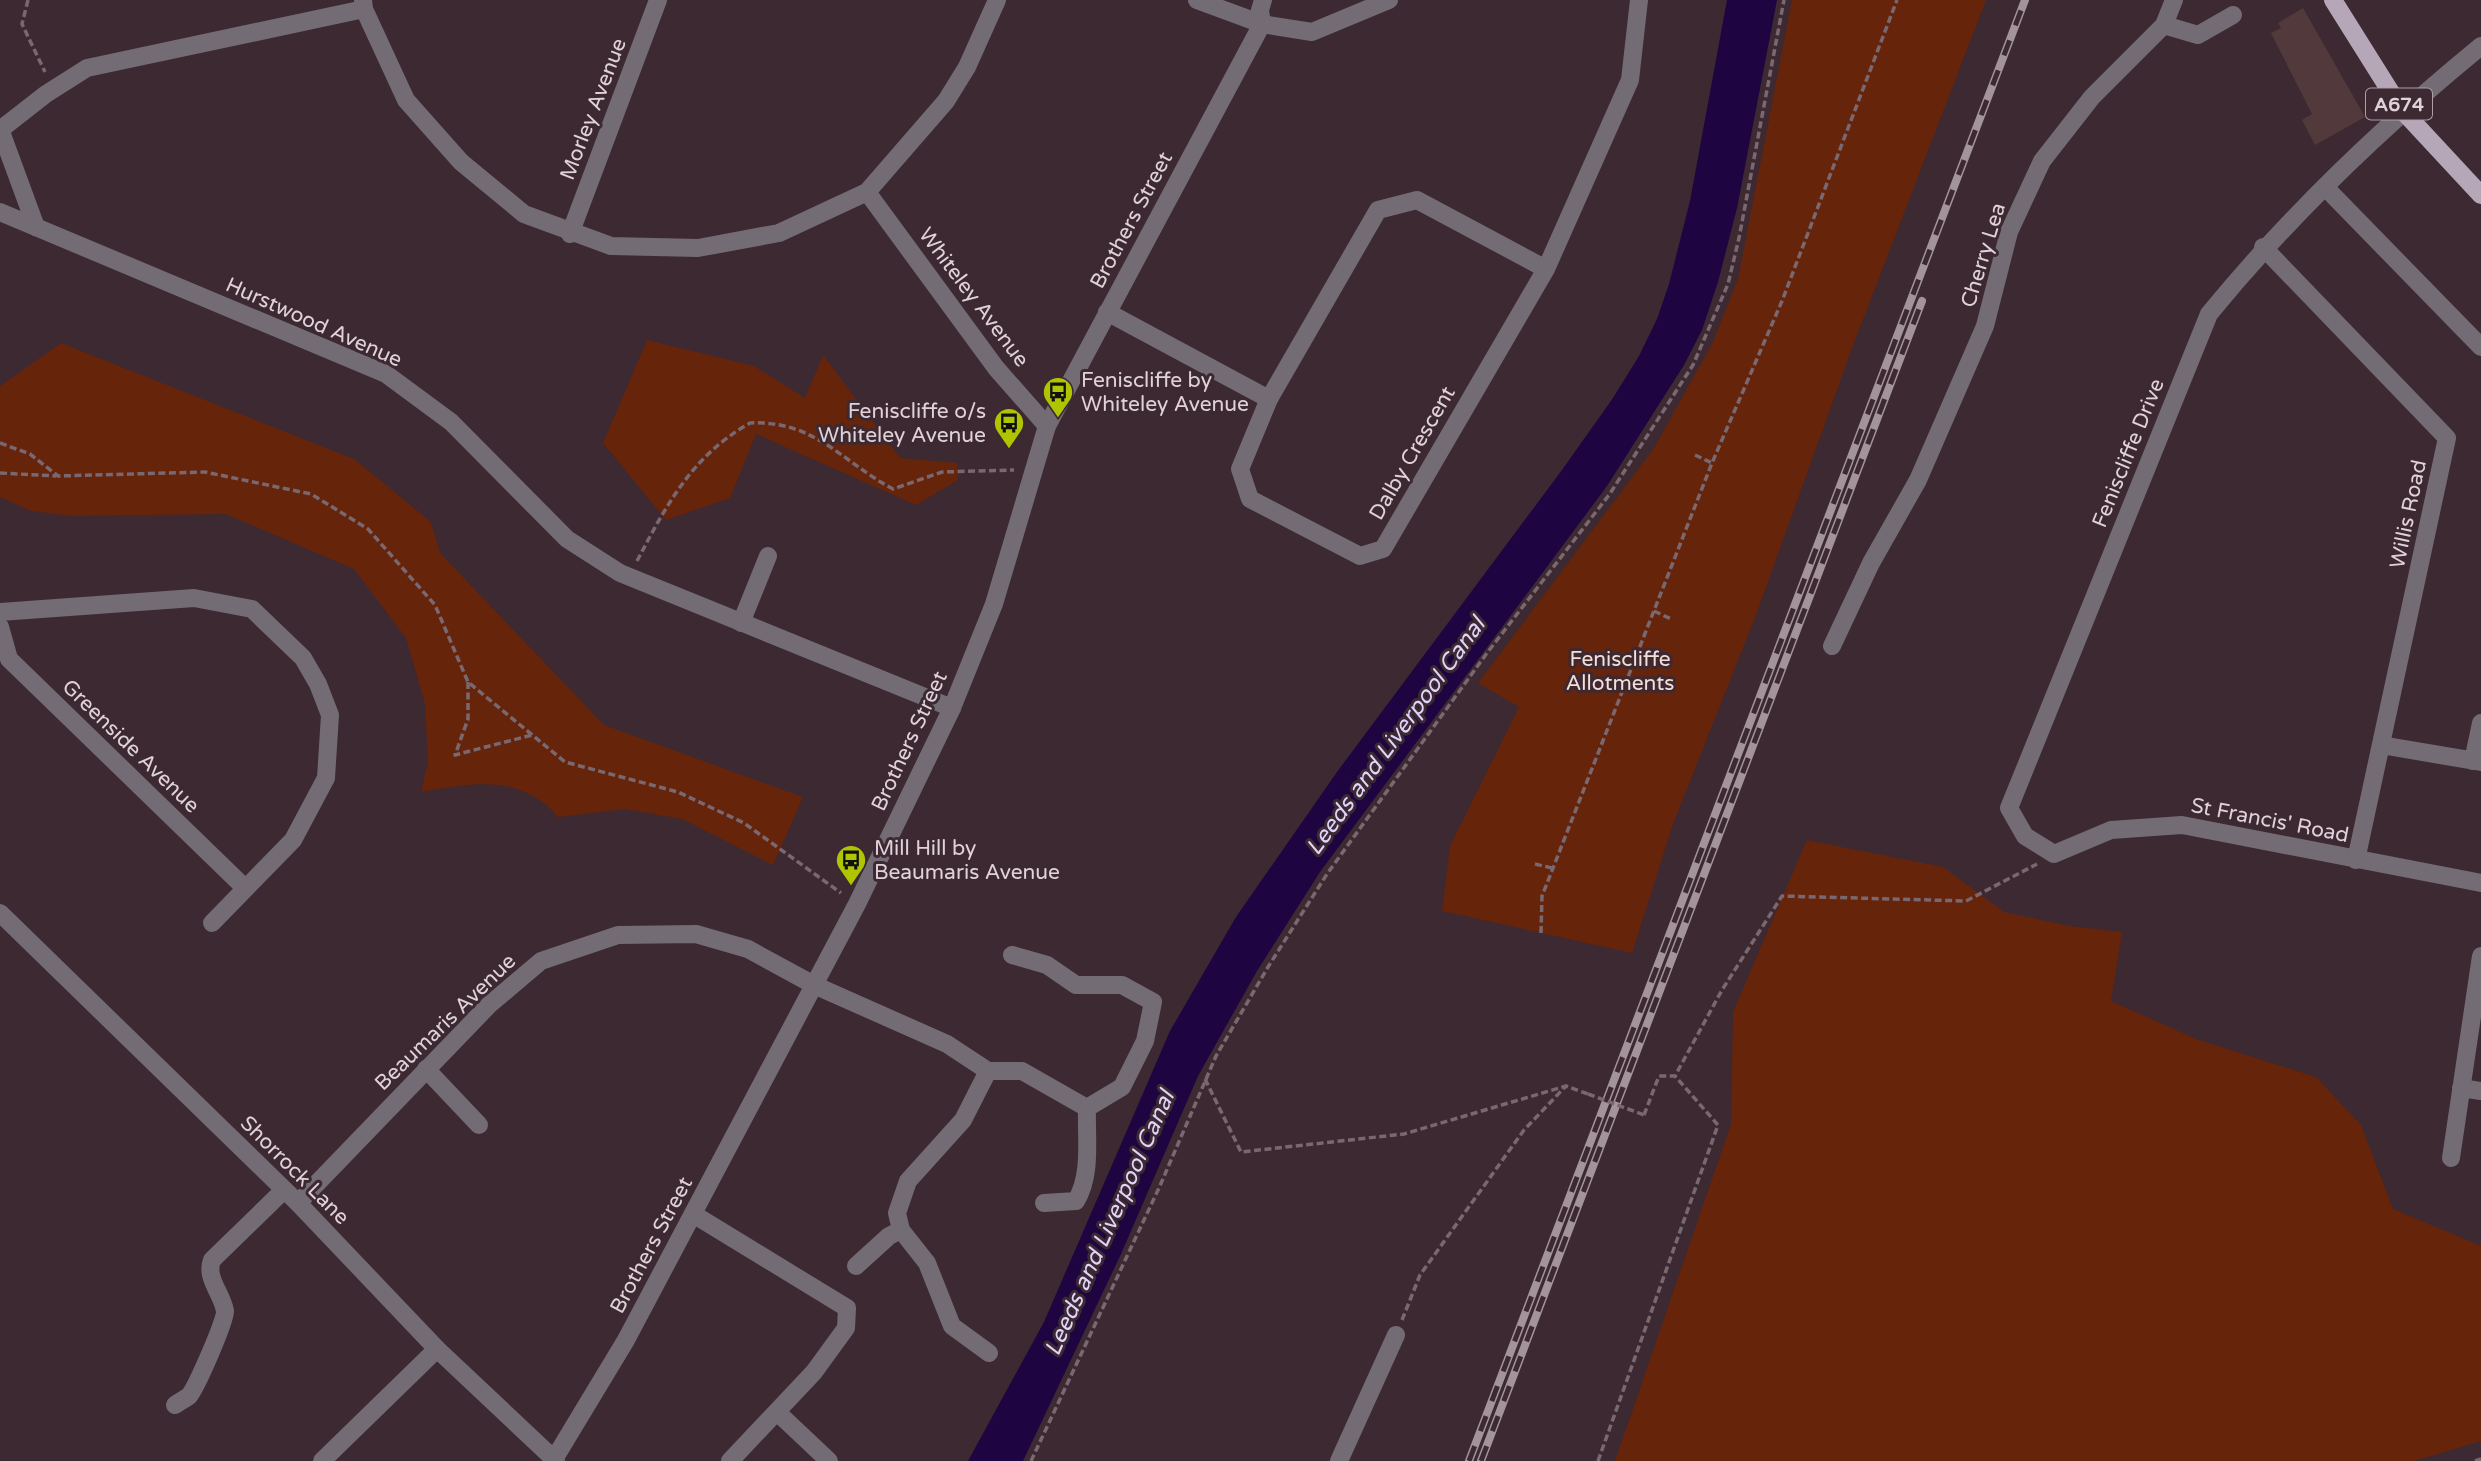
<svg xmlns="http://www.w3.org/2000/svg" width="2481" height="1461" viewBox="0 0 2481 1461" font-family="'Varela Round',sans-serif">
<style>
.green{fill:#66240b}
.water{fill:#1e0440}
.building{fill:#523a3c}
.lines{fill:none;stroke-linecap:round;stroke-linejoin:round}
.path{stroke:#7a6871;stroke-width:3.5;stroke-dasharray:7 3.5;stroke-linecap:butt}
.minor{stroke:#736c74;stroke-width:18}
.major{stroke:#b5a7b7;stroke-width:18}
.rail-casing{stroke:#a3949b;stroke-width:8}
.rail{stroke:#3c2932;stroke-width:5;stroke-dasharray:16;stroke-linecap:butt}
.path-bridge{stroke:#7a6871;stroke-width:3.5;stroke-dasharray:7 3.5;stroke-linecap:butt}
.labels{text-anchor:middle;stroke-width:6;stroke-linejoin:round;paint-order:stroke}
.shield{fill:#3c2932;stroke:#af9fa7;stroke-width:2}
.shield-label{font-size:19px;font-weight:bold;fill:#e0d2d9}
.street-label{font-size:21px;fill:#e0d2d9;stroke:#3c2932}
.poi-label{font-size:21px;fill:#e0d2d9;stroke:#3c2932;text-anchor:start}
.park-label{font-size:21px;fill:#f4ded6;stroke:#3c2932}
.water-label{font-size:23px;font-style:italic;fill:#dfd5fc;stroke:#3c2932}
</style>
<rect width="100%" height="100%" fill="#3c2932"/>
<g class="green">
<path d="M1792,0H1986L1852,348L1756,615L1673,824L1632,953L1442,911L1450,846L1519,707L1478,683L1654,448L1713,342L1738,279Z"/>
<path d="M647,340L754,366L805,398L823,355L900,458L957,463L958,480L916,505L756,434L730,498L666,520L603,443Z"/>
<path d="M61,343L354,459L430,521L441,554L604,725L803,797L773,865L682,819L625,809L558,817C519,773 473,783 421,792L428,762L425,704L406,638L354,569L226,514L71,516L31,511L0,497V386Z"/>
<path d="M1807,840L1943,867L2004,912L2070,926L2122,932L2111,1001L2196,1039L2316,1077L2361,1125L2393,1209L2481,1246V1441L2414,1461H1615L1731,1124L1733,1012Z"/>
</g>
<path class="water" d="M1727,0H1777L1737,208L1718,282L1702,330L1684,365L1607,486L1320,872L1257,971L1198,1076L1121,1254L1023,1461H968L1044,1322L1170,1031L1236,917L1337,772L1562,470L1613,398L1639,356L1657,319L1669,284L1690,201Z"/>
<path class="building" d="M2303,8L2365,117L2315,145L2302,120L2312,114L2271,33L2281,28L2278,23Z"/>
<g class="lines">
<g class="path">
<path d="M28,0L22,24L45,72"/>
<path d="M0,443L30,454L58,476L205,472L311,494L368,529L435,605L468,682L565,762L678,792L744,823L841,893"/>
<path d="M1695,455L1712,463"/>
<path d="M0,473L56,476"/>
<path d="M637,561C667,504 692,456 750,423C815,420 842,462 893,489L942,472L1014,470"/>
<path d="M1654,611L1671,619"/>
<path d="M468,682V719L455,755L532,735"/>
<path d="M1535,864L1552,868"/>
<path d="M1541,933L1542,896L1712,463L1782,301L1897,0"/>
<path d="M1205,1079L1241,1152L1404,1134L1566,1086L1588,1094"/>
<path d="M1644,1115L1659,1076H1675L1722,990L1782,896L1966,901L2037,864"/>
<path d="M1402,1320L1420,1275L1524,1130L1565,1087"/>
<path d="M1031,1461L1159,1188L1216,1056L1268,967L1327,874L1487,653L1609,495L1693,365L1728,284L1739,238L1784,0"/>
<path d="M1598,1461L1718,1125L1675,1076"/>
<path d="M2475,1461L2481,1459"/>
</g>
<g class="minor">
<path d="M363,0L364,9L406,100L461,162L524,214L611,246L698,248L779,233L867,192L946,101L967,67L997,0"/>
<path d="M1197,0L1262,24L1312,32L1389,0"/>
<path d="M1262,24L1260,10L1263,0"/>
<path d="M2164,25L2198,35L2233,15"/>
<path d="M2481,46C2382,127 2290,215 2209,314L2009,808L2025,836L2054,854L2111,830L2182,825L2481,883"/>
<path d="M0,129L36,227"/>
<path d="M0,130L46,94L87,68L364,9"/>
<path d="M2325,187L2481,347"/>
<path d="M867,192L996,368L1047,426"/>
<path d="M0,212L386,374L451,422L567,539L620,573L952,708"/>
<path d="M570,234L658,0"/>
<path d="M2263,247L2447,438L2356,860"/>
<path d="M1546,269L1417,200L1378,210L1269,399L1240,469L1250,499L1360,556L1383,549L1546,269L1630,80L1639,0"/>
<path d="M1107,312L1269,399"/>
<path d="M0,612L194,598L252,609L303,658L318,684L330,715L326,778L293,840L212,923"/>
<path d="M741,623L768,556"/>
<path d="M0,627L9,659L245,888"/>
<path d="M1832,646L1871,563L1918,480L1985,326L2009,232L2042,161L2092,97L2164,25L2174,0"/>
<path d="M2381,745L2481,762"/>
<path d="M2473,761L2481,723"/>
<path d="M0,913L298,1203L437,1349L556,1461"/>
<path d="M426,1069L479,1125"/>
<path d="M988,1071L963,1120L908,1181L897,1213L901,1230L927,1263L952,1326L989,1353"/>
<path d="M2461,1088L2481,1091"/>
<path d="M2451,1158L2481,956"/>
<path d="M298,1203L489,1005L541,961L618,935L696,934L748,949L814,985L947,1044L988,1071H1022L1087,1108L1122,1087L1145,1041L1153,1002L1122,985H1076L1047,965L1012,955"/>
<path d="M1044,1203L1076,1201C1092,1175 1086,1138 1087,1108"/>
<path d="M693,1214L847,1308L846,1328L814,1372L730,1461"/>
<path d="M856,1266L889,1236L901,1230"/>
<path d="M175,1405C179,1402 185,1399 189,1396C196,1388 226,1320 225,1311C222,1293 205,1278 212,1260L284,1190"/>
<path d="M777,1412L829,1461"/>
<path d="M322,1461L437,1349"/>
<path d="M553,1461L626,1340L857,904L952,708L994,604L1047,426L1262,24"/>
<path d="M1339,1461L1396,1335"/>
</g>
<path class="major" d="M2333,0L2402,110L2481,195"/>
<g class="rail-casing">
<g id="rail">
<path d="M1469,1461L2025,0"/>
<path d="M1481,1461L1922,301"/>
</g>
</g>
<use href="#rail" class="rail"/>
<path class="path-bridge" d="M1588,1094L1644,1115"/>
</g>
<defs>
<g id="bus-pin" transform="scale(1.575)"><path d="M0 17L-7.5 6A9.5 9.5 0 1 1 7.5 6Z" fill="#b0c502" stroke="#3c2932"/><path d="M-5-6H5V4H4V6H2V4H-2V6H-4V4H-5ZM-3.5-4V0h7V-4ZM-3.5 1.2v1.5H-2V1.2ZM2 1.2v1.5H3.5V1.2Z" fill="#111"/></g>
</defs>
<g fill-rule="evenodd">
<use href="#bus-pin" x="1058" y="392"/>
<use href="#bus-pin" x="1009" y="423"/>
<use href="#bus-pin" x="851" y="860"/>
</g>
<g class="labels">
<rect class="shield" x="2366" y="88.5" width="66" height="31" rx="5"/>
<g class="shield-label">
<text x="2399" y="111">A674</text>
</g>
<g class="street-label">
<text transform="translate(593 109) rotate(-69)" y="7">Morley Avenue</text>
<text transform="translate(1131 220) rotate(-62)" y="7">Brothers Street</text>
<text transform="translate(1983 255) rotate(-73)" y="7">Cherry Lea</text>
<text transform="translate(974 297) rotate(53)" y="7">Whiteley Avenue</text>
<text transform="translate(314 322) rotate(24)" y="7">Hurstwood Avenue</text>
<text transform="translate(1412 453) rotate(-60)" y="7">Dalby Crescent</text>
<text transform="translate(2128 453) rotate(-68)" y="7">Feniscliffe Drive</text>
<text transform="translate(2408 514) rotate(-78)" y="7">Willis Road</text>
<text transform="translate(909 741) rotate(-65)" y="7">Brothers Street</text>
<text transform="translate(131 746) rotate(44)" y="7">Greenside Avenue</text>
<text transform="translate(2270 820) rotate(11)" y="7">St Francis' Road</text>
<text transform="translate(445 1022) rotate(-44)" y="7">Beaumaris Avenue</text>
<text transform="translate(295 1170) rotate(45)" y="7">Shorrock Lane</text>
<text transform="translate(651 1245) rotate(-62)" y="7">Brothers Street</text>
</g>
<g class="poi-label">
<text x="1081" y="387">Feniscliffe by<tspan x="1081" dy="24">Whiteley Avenue</tspan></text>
<text x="986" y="418" text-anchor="end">Feniscliffe o/s<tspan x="986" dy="24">Whiteley Avenue</tspan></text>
<text x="874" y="855">Mill Hill by<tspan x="874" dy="24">Beaumaris Avenue</tspan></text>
</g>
<g class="park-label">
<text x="1620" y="666">Feniscliffe<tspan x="1620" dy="24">Allotments</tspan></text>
</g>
<g class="water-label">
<text transform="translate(1395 736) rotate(-54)" y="8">Leeds and Liverpool Canal</text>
<text transform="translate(1109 1223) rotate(-66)" y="8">Leeds and Liverpool Canal</text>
</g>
</g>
</svg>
